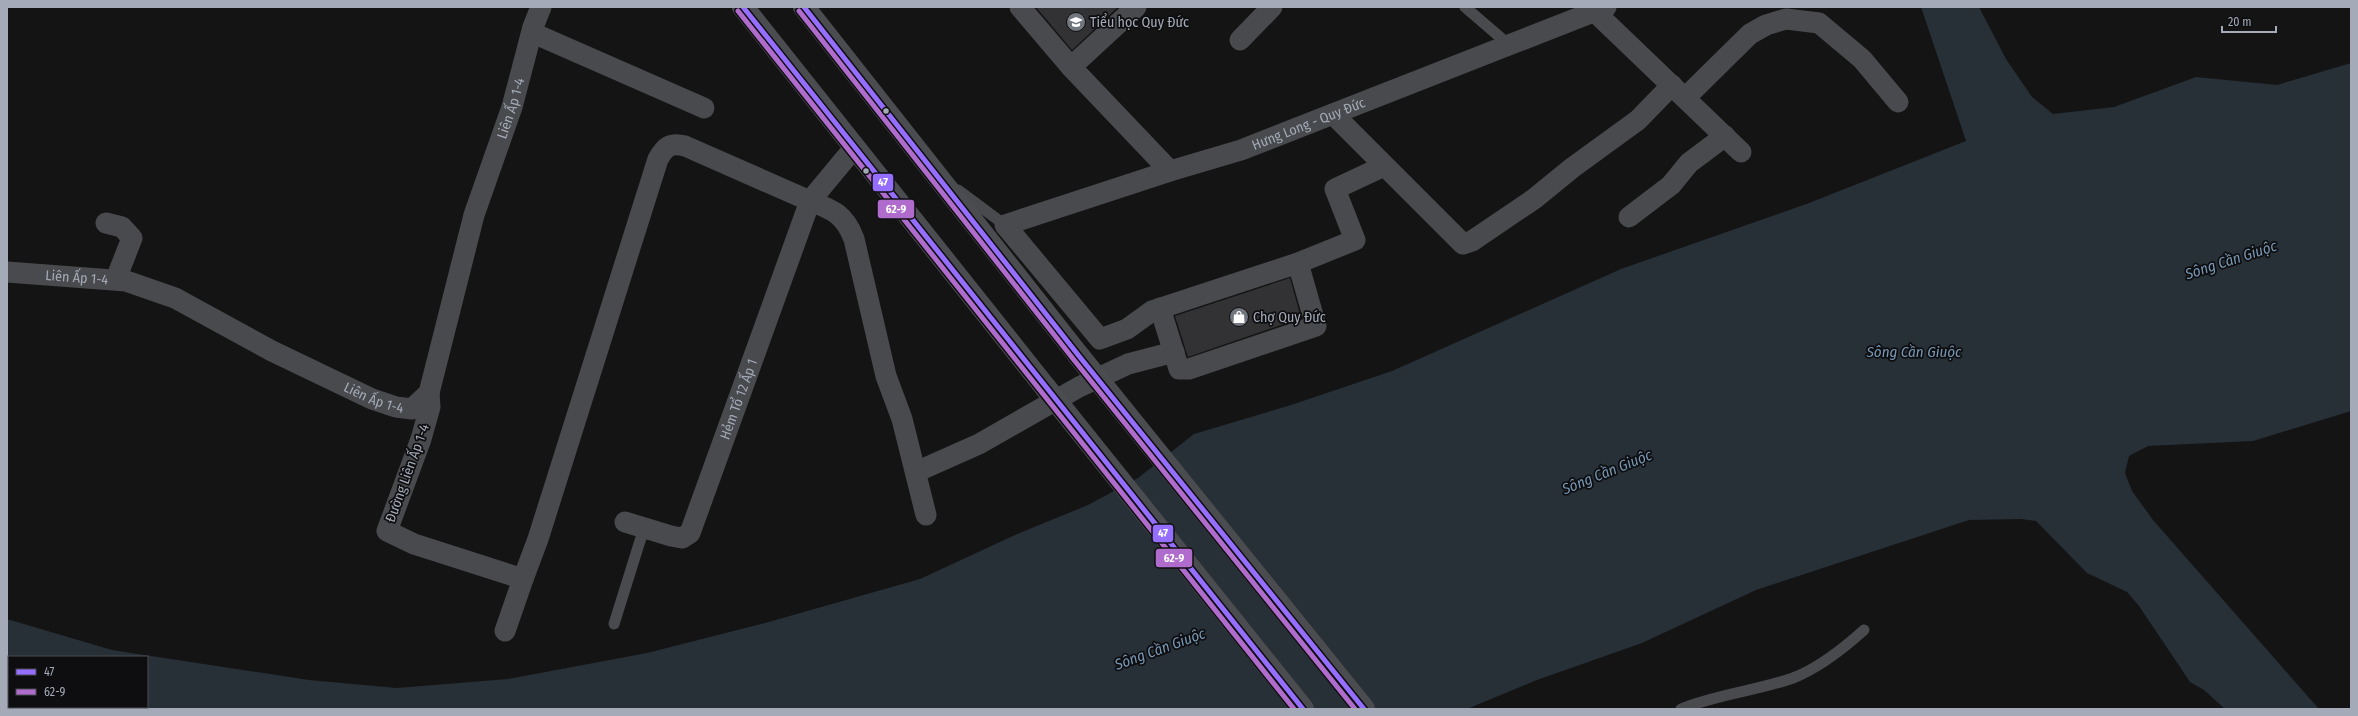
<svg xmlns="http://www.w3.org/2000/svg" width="2358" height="716" viewBox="0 0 2358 716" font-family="'Fira Sans Condensed',sans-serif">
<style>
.water{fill:#272f37;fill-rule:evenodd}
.building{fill:#323234}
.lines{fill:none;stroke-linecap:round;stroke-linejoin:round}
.service{stroke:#484a4d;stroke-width:11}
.minor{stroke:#484a4d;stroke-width:21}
.trunk{stroke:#4b4c50;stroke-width:22}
.trunk-bridge{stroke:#4b4c50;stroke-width:22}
.bus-1-casing{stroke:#0e0e10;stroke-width:8}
.bus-2-casing{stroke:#0e0e10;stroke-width:8}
.bus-1{stroke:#966eff;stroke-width:5}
.bus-2{stroke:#b06ccc;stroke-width:5}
.bus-dot{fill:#a4aab7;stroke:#0e0e10;stroke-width:1.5}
.labels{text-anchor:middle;stroke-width:3.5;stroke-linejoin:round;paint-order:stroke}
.poi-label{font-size:14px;fill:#a4aab7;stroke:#0e0e10;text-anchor:start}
.street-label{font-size:14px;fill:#a4aab7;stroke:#0e0e10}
.water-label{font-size:15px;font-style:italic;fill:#7898b5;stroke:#0e0e10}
.line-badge{stroke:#0e0e10;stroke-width:1.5}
.badge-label{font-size:11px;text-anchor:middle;font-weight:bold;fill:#fff}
</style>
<rect width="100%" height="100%" fill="#141414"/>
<path class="water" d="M1921,7H1979L2006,59L2032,97L2053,114L2114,107L2196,77L2277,85L2351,63V411L2253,441L2148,446L2129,456L2125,473L2132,491L2153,520L2319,709H2225L2204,690L2190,682L2139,606L2127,592L2087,573L2036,521L2021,519L1969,520L1756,590L1642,643L1537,680L1467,709H7V619L112,650L309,680L397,688L508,679L647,653L765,623L920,579L1015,535L1088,505L1138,478L1194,434L1291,405L1392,371L1621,269L1809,203L1966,141ZM9,657H147V707H9Z"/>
<g class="building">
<path d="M1036,7H1118L1072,50Z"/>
<path d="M1290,278L1301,318L1188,357L1175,316Z"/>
</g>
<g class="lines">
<g class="service">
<path d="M1465,7L1508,44"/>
<path d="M958,190L1005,225"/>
<path d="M614,624L644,528"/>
<path d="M1681,709C1718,694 1756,691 1793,678C1819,668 1844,648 1864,630"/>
</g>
<g class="minor">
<path d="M1020,7L1071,67L1170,171"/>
<path d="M1595,12L1741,152"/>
<path d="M533,33L704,108"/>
<path d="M1240,40L1272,7"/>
<path d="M1071,67L1136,7"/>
<path d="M1685,98L1750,34L1766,25L1786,19L1819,23L1862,59L1898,102"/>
<path d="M1333,114L1463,244L1472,241L1534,199L1572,168L1638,120L1672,85"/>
<path id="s1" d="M1384,166L1335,189L1355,240L1298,263L1152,311L1127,329L1100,339L1005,225L1170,171L1241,150L1606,7"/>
<path d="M1629,217L1671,185L1689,163L1725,136"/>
<path d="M106,223L122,227L132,238L116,279"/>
<path id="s2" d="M7,272L126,281L175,298L272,351L372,399L396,407L412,409L429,393L474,215L512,107L533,27L541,7"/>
<path d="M1160,308L1179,369H1189L1316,326L1298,263"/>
<path d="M429,393L430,407L421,439L387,531L414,544L523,579L538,539L658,159C665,147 670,142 685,146L810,201L854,148"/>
<path d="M916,472L979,444L1079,387L1128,364L1174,352"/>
<path id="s3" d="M625,522L671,536L682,538L690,533L810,201C834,210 845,215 854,239L886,376L902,419L926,515"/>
<path d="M505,631L523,579"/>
</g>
<g class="trunk">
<path d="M743,7L1045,387"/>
<path d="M804,7L1079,356"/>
</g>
<g class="trunk-bridge">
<path d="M1079,356L1364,709"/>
<path d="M1045,387L1303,709"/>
</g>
<g class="bus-1-casing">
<g id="bus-1">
<path d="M743,7L1303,709"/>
<path d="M804,7L1079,356L1364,709"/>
</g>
</g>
<g class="bus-2-casing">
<g id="bus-2">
<path d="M738,11L1294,709"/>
<path d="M799,11L1074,360L1355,709"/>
</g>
</g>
<use href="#bus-1" class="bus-1"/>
<use href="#bus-2" class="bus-2"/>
</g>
<defs>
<g id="school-disc" transform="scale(1)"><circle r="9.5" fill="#72767e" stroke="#0e0e10"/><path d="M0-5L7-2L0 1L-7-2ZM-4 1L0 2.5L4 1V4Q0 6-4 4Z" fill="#fff"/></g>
<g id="shop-disc" transform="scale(1)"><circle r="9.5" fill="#72767e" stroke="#0e0e10"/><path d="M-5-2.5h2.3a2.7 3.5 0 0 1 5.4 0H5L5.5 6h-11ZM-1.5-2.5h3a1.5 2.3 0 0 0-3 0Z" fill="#fff"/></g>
</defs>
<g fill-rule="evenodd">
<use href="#school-disc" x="1076" y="22"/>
<use href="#shop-disc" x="1239" y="317"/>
</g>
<g class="bus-dot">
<circle cx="886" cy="111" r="3.5"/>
<circle cx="866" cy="171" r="3.5"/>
</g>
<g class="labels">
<g class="poi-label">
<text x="1090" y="27">Tiểu học Quy Đức</text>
<text x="1253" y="322">Chợ Quy Đức</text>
</g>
<g class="street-label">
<text dy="5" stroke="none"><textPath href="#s2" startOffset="754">Liên Ấp 1-4</textPath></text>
<text dy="5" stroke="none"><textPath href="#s1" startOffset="852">Hưng Long - Quy Đức</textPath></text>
<text dy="5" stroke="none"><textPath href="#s2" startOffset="70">Liên Ấp 1-4</textPath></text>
<text dy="5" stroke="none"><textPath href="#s2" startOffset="394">Liên Ấp 1-4</textPath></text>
<text dy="5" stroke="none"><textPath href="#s3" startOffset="211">Hẻm Tổ 12 Ấp 1</textPath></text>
<text transform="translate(407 473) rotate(-70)" y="5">Đường Liên Ấp 1-4</text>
</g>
<g class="water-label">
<text transform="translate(2231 260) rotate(-18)" y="5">Sông Cần Giuộc</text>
<text x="1914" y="357">Sông Cần Giuộc</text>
<text transform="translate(1607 472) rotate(-22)" y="5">Sông Cần Giuộc</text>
<text transform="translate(1160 649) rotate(-20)" y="5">Sông Cần Giuộc</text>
</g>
</g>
<g class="line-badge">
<rect x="872" y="173" width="22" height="19" rx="4" fill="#966eff"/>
<rect x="877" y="199" width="38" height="20" rx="4" fill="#b06ccc"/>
<rect x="1152" y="524" width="22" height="19" rx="4" fill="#966eff"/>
<rect x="1155" y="548" width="38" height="20" rx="4" fill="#b06ccc"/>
</g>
<g class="badge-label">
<text x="883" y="186">47</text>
<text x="896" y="213">62-9</text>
<text x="1163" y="537">47</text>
<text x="1174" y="562">62-9</text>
</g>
<rect width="2358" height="716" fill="none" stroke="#a4aab7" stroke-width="16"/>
<rect x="8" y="656" width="140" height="52" fill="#0e0e10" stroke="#4a4c53"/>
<rect x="16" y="669" width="20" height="6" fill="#966eff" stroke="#4a4c53"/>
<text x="44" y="676" font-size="12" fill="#a4aab7">47</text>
<rect x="16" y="689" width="20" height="6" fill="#b06ccc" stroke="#4a4c53"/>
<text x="44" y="696" font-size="12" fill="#a4aab7">62-9</text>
<path d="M2222 26v6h54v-6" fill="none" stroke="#a4aab7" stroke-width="2"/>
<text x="2228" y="26" font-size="12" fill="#a4aab7" stroke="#0e0e10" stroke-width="3" paint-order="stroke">20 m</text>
</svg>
